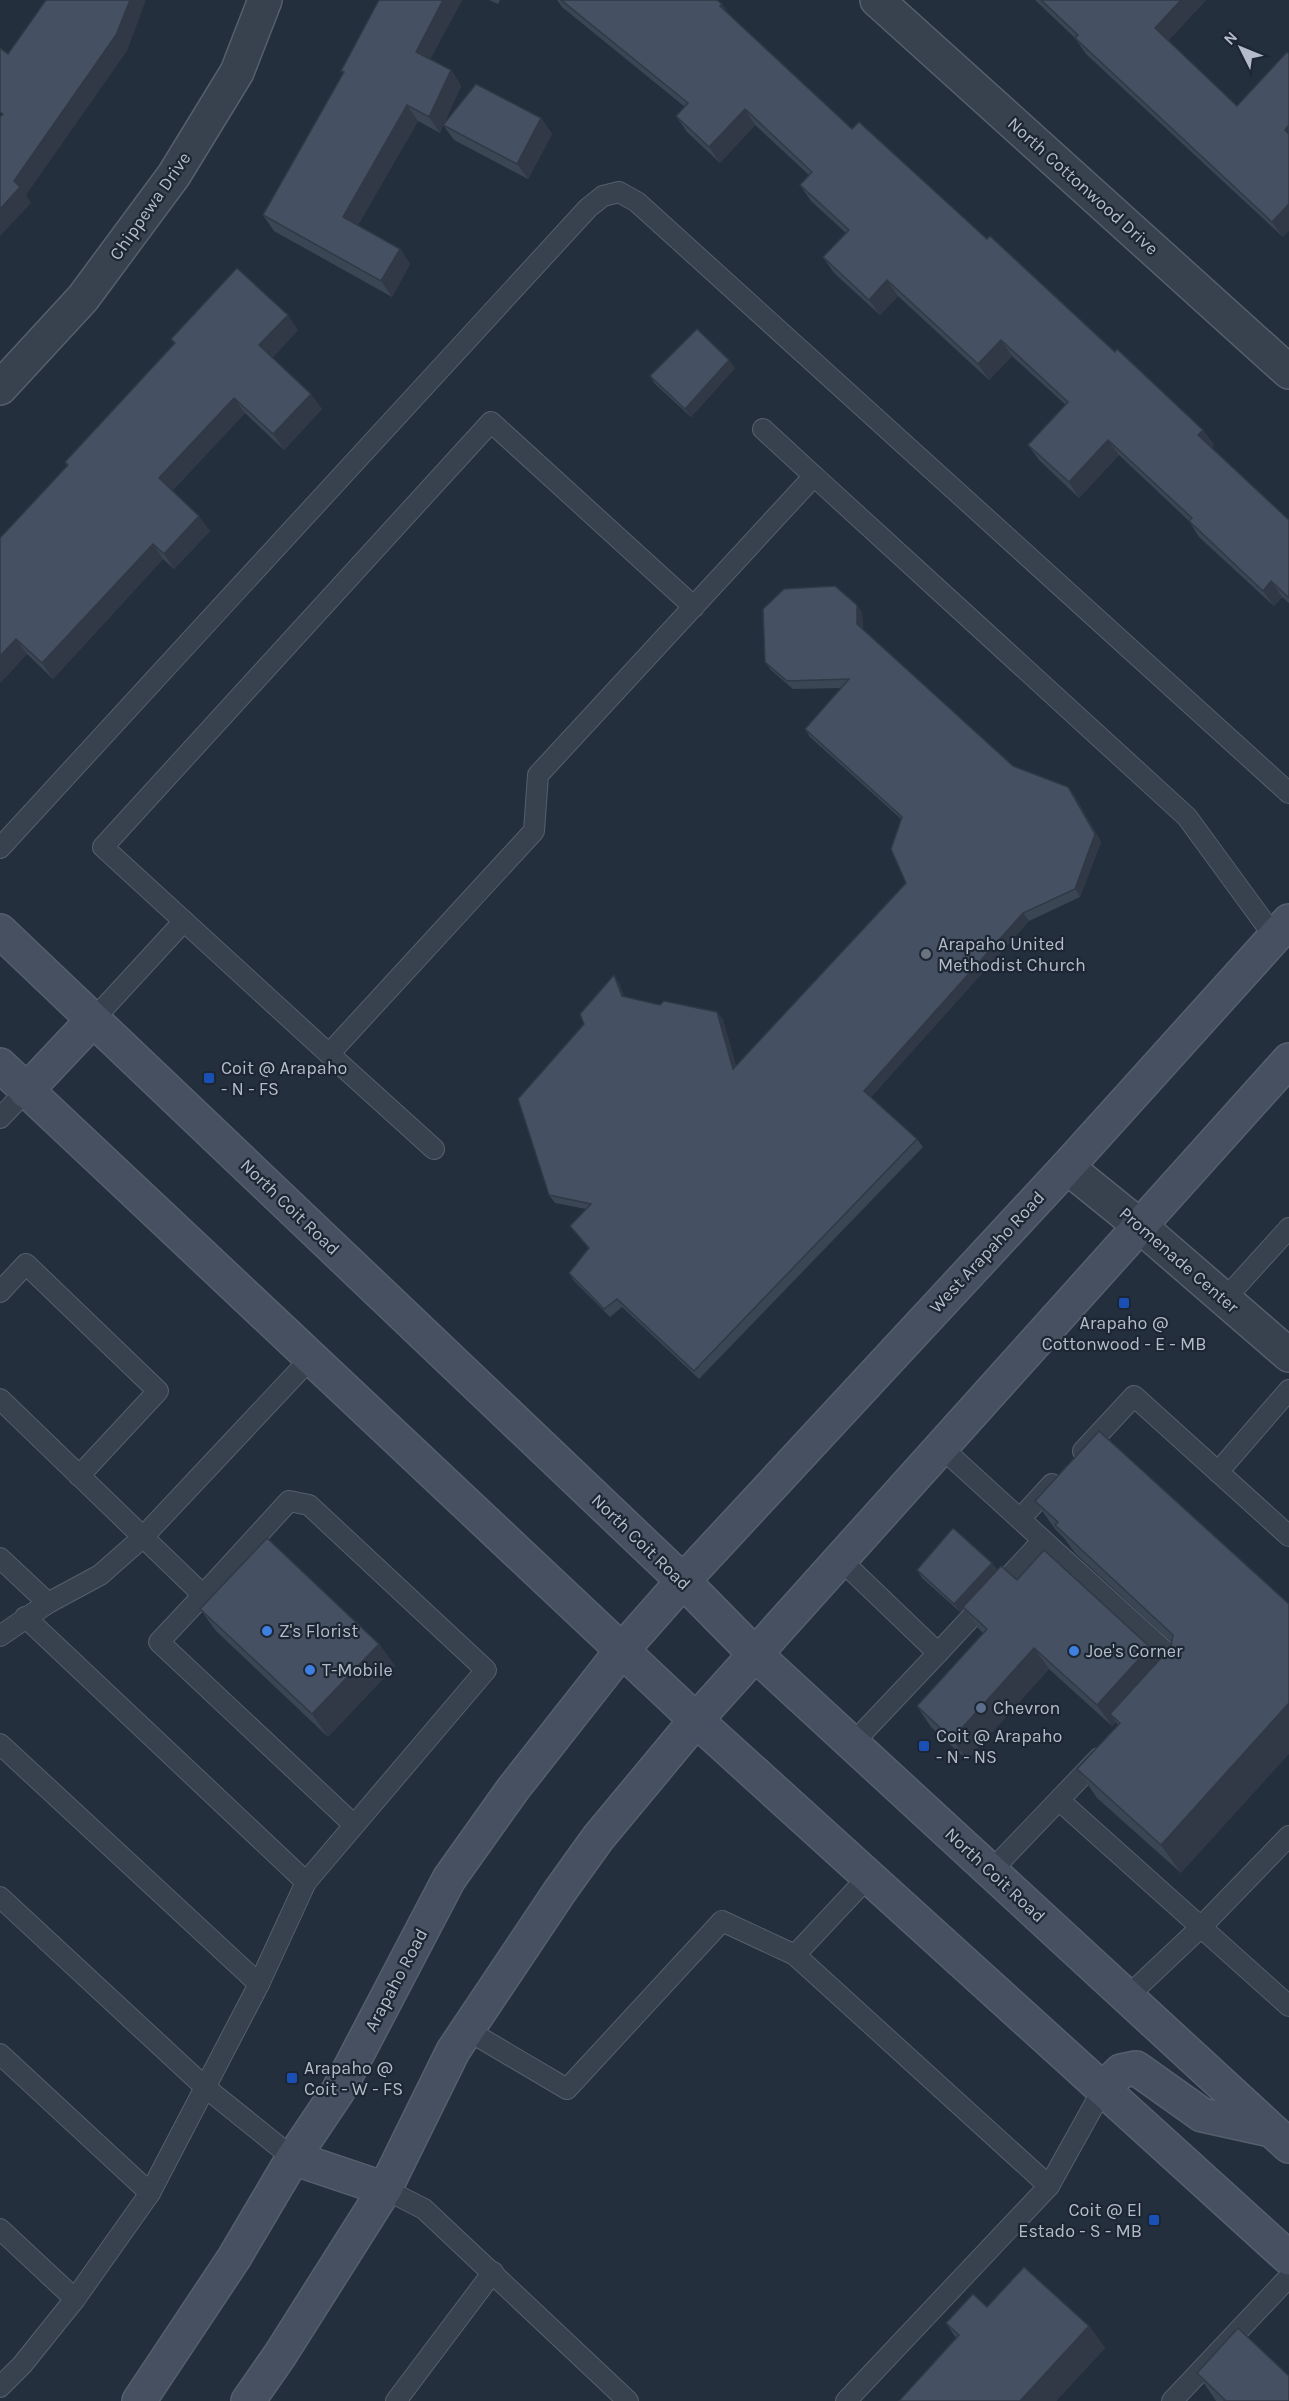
<svg xmlns="http://www.w3.org/2000/svg" width="1289" height="2401" viewBox="0 0 1289 2401" font-family="Karla,sans-serif">
<style>
.lines{fill:none;stroke-linecap:round;stroke-linejoin:round}
.service-casing{stroke:#565f6c;stroke-width:22}
.minor-casing{stroke:#565f6c;stroke-width:36}
.secondary-casing{stroke:#565f6c;stroke-width:36}
.service{stroke:#38414e;stroke-width:20}
.minor{stroke:#38414e;stroke-width:33}
.secondary{stroke:#465061;stroke-width:33}
.wall{fill:#3b4654}
.shaded-wall{fill:#303945}
.building{fill:#455162;stroke:#303945;stroke-width:1.5}
.worship-dot{fill:#6b7280;stroke:#1d2633;stroke-width:2}
.transit-dot{fill:#1a4fb4;stroke:#1d2633;stroke-width:2}
.shop-dot{fill:#3f7fe0;stroke:#1d2633;stroke-width:2}
.service-dot{fill:#5c6f8a;stroke:#1d2633;stroke-width:2}
.labels{text-anchor:middle;stroke-width:4.5;stroke-linejoin:round;paint-order:stroke}
.street-label{font-size:18px;fill:#b4bcc9;stroke:#1d2633}
.poi-label{font-size:18px;fill:#b4bcc9;stroke:#1d2633;text-anchor:start}
</style>
<rect width="100%" height="100%" fill="#242f3e"/>
<g class="lines">
<g class="service-casing">
<g id="service">
<path d="M763,429L814,476"/>
<path d="M694,607L491,422L103,847L329,1054L534,831L538,775L814,476L1187,817L1274,936"/>
<path d="M0,848L588,208L603,196L619,192L637,202L1289,793"/>
<path d="M93,1020L184,921"/>
<path d="M329,1054L434,1149"/>
<path d="M0,1118L26,1091"/>
<path d="M0,1292L26,1264L158,1391L79,1476"/>
<path d="M1224,1300L1289,1228"/>
<path d="M0,1399L203,1595L289,1501L309,1505L486,1670L306,1882L259,1984L150,2193L75,2299L22,2365L0,2387"/>
<path d="M942,1448L1182,1667L1179,1670"/>
<path d="M1083,1451L1134,1396L1289,1536"/>
<path d="M1218,1472L1289,1390"/>
<path d="M1020,1519L1052,1484"/>
<path d="M0,1558L48,1603L0,1636"/>
<path d="M841,1560L938,1653L1043,1540"/>
<path d="M203,1595L159,1642L353,1824"/>
<path d="M48,1603L100,1575L142,1538L311,1358"/>
<path d="M25,1617L306,1882"/>
<path d="M0,1744L259,1984"/>
<path d="M852,1744L938,1653"/>
<path d="M1060,1801L1289,2006"/>
<path d="M991,1871L1099,1758"/>
<path d="M0,1897L206,2088L293,2158"/>
<path d="M795,1955L1049,2186"/>
<path d="M1127,1997L1201,1927L1289,1836"/>
<path d="M467,2030L567,2089L722,1921L795,1955L869,1876"/>
<path d="M0,2054L150,2193"/>
<path d="M385,2189L424,2209L628,2401"/>
<path d="M0,2229L75,2299"/>
<path d="M396,2401L493,2272"/>
<path d="M846,2401L1049,2186L1103,2089"/>
<path d="M1172,2401L1289,2277"/>
</g>
</g>
<g class="minor-casing">
<g id="minor">
<path d="M877,0L1289,372"/>
<path d="M0,388L83,298L174,175L237,72L265,0"/>
<path d="M1067,1167L1140,1226L1289,1355"/>
</g>
</g>
<g class="secondary-casing">
<g id="secondary">
<path d="M0,931L683,1581L755,1654L1289,2146"/>
<path d="M0,1065L696,1720L1289,2258"/>
<path d="M26,1091L93,1020"/>
<path d="M1103,2089L1121,2071L1136,2068L1202,2115L1270,2130"/>
<path d="M293,2158L385,2189"/>
<path d="M139,2401L234,2258L293,2158L338,2091L449,1879L513,1789L623,1649L683,1581L1067,1167L1289,921"/>
<path d="M248,2401L280,2355L385,2189L453,2051L560,1891L598,1838L696,1720L1289,1060"/>
</g>
</g>
<use href="#service" class="service"/>
<use href="#minor" class="minor"/>
<use href="#secondary" class="secondary"/>
</g>
<g class="wall">
<path d="M379,0H462L430,59L451,70L461,86L444,123L541,118L552,134L528,179L454,140L443,125L440,133L418,121L358,225L400,249L410,264L392,297L274,231L263,215L343,73L341,71Z"/>
<path d="M489,0H500L498,4Z"/>
<path d="M557,0H717L722,4L730,16L852,129L987,239L1203,430L1214,445L1212,448L1289,520V603L1282,597L1274,606L1199,537L1189,521L1119,455L1079,498L1039,460L1028,445L1066,405L1012,356L989,380L898,296L880,315L834,273L823,257L846,233L811,201L800,185L809,175L755,125L720,163L687,132L676,116L685,107L562,7Z"/>
<path d="M1035,0H1206L1168,41L1283,237L1086,54L1075,38Z"/>
<path d="M298,330L272,358L322,409L284,450L245,413L172,491L210,531L174,569L163,559L53,679L27,654L0,683L67,466L65,462L174,344L171,339Z"/>
<path d="M735,368L691,417L655,384L650,376Z"/>
<path d="M857,605L862,613L863,629L1013,766L1068,787L1074,795L1101,842L1080,897L1029,921L871,1097L917,1139L923,1147L699,1379L622,1307L610,1317L574,1281L569,1273L589,1249L570,1226L586,1209L555,1203L549,1195L584,1024L619,983L624,997L660,1005L717,1012L723,1020L736,1066L906,883L901,819L810,737L805,729L842,688L793,689L771,670L765,662Z"/>
<path d="M1035,1501L1289,1604L1181,1873L1097,1798L1077,1769L1118,1725L1116,1722L1112,1726L1049,1669L967,1760L931,1727L917,1706L983,1633L978,1628L964,1608L960,1612L922,1578L917,1570L992,1563L997,1570L1150,1647L1159,1660L1171,1647L1172,1643L1075,1553L1064,1538L1055,1529Z"/>
<path d="M200,1609L379,1644L395,1666L328,1737L216,1631Z"/>
<path d="M987,2307L1089,2326L1105,2348L1056,2401H899L956,2338L946,2323Z"/>
<path d="M1197,2373L1289,2401H1216Z"/>
</g>
<g class="shaded-wall">
<path d="M130,0H146L127,51L26,195L31,203L0,236V209L14,181Z"/>
<path d="M443,0H462L426,67L416,52Z"/>
<path d="M1181,0H1206L1165,44L1155,28Z"/>
<path d="M722,4L733,19L720,6Z"/>
<path d="M451,70L461,86L440,133L429,117Z"/>
<path d="M407,105L418,121L354,232L343,217Z"/>
<path d="M745,109L755,125L720,163L709,147Z"/>
<path d="M541,118L552,134L528,179L517,164Z"/>
<path d="M1289,125V136L1285,130Z"/>
<path d="M1289,204V231L1283,237L1272,222Z"/>
<path d="M400,249L410,264L392,297L381,281Z"/>
<path d="M887,280L898,296L880,315L869,300Z"/>
<path d="M288,315L298,330L270,361L259,345Z"/>
<path d="M1001,340L1012,356L989,380L978,364Z"/>
<path d="M729,360L735,368L691,417L685,409Z"/>
<path d="M311,394L322,409L284,450L273,434Z"/>
<path d="M234,398L245,413L169,494L159,478Z"/>
<path d="M1203,430L1214,445L1209,451L1198,435Z"/>
<path d="M1108,440L1119,455L1079,498L1069,482Z"/>
<path d="M199,516L210,531L174,569L164,554Z"/>
<path d="M153,544L163,559L53,679L42,663Z"/>
<path d="M1271,581L1282,597L1274,606L1263,591Z"/>
<path d="M857,605L862,613L863,632L857,624Z"/>
<path d="M16,639L27,654L0,683V656Z"/>
<path d="M1068,787L1074,795L1101,842L1080,897L1075,889Z"/>
<path d="M1023,913L1029,921L869,1099L864,1091Z"/>
<path d="M614,975L619,983L627,1004L622,996Z"/>
<path d="M717,1012L723,1020L739,1077L733,1069Z"/>
<path d="M992,1563L998,1571L960,1612L954,1604Z"/>
<path d="M379,1644L395,1666L328,1737L312,1714Z"/>
<path d="M1150,1647L1165,1668L1110,1714L1116,1722L1112,1726L1097,1705Z"/>
<path d="M1034,1648L1049,1669L967,1760L952,1739Z"/>
<path d="M1289,1703V1754L1181,1873L1161,1845Z"/>
<path d="M1089,2326L1105,2348L1056,2401H1020Z"/>
</g>
<g class="building">
<path d="M46,0H130L116,35L14,181L20,187L0,209V117L3,114L0,112V48L8,54Z"/>
<path d="M379,0H443L416,52L451,70L429,117L407,105L343,217L400,249L381,281L263,215L344,72L341,71Z"/>
<path d="M561,0H717L722,4L720,6L852,129L859,122L987,239L990,236L1115,352L1117,349L1203,430L1198,435L1289,520V598L1271,581L1263,591L1189,521L1192,518L1108,440L1069,482L1028,445L1068,402L1001,340L978,364L887,280L869,300L823,257L849,230L800,185L812,172L745,109L709,147L676,116L688,103Z"/>
<path d="M1041,0H1181L1155,28L1237,106L1287,52L1289,54V125L1285,130L1289,134V204L1272,222L1075,38L1078,35Z"/>
<path d="M476,84L541,118L517,164L443,125Z"/>
<path d="M237,268L288,315L259,345L311,394L273,434L234,398L159,478L199,516L164,554L153,544L42,663L16,639L0,656V538L68,465L65,462L175,343L171,339Z"/>
<path d="M697,329L729,360L685,409L650,376Z"/>
<path d="M835,586L857,605V624L1013,766L1068,787L1095,834L1075,889L1023,913L864,1091L917,1139L694,1371L617,1299L604,1309L569,1273L589,1248L570,1226L591,1204L549,1195L518,1099L584,1024L580,1014L614,975L622,996L660,1005L664,1001L717,1012L733,1069L906,883L891,849L902,817L805,729L849,679L787,681L765,662L763,609L784,589Z"/>
<path d="M1099,1431L1289,1604V1703L1161,1845L1077,1769L1120,1723L1110,1714L1171,1647L1173,1635L1055,1525L1058,1522L1035,1501Z"/>
<path d="M953,1528L992,1563L954,1604L917,1570Z"/>
<path d="M267,1538L379,1644L312,1714L200,1609Z"/>
<path d="M1044,1550L1150,1647L1097,1705L1034,1648L952,1739L917,1706L987,1629L963,1607L1001,1566L1017,1580Z"/>
<path d="M1024,2267L1089,2326L1020,2401H899L959,2335L946,2323L973,2294L987,2307Z"/>
<path d="M1238,2328L1289,2376V2401H1224L1225,2400L1197,2373Z"/>
</g>
<circle class="worship-dot" cx="926" cy="954" r="6"/>
<g class="transit-dot">
<rect x="203" y="1072" width="12" height="12" rx="3"/>
<rect x="1118" y="1297" width="12" height="12" rx="3"/>
<rect x="918" y="1740" width="12" height="12" rx="3"/>
<rect x="286" y="2072" width="12" height="12" rx="3"/>
<rect x="1148" y="2214" width="12" height="12" rx="3"/>
</g>
<g class="shop-dot">
<circle cx="267" cy="1631" r="6"/>
<circle cx="1074" cy="1651" r="6"/>
<circle cx="310" cy="1670" r="6"/>
</g>
<circle class="service-dot" cx="981" cy="1708" r="6"/>
<g class="labels">
<g class="street-label">
<text transform="translate(1083 186) rotate(42)" y="6">North Cottonwood Drive</text>
<text transform="translate(150 206) rotate(-55)" y="6">Chippewa Drive</text>
<text transform="translate(290 1207) rotate(44)" y="6">North Coit Road</text>
<text transform="translate(987 1252) rotate(-47)" y="6">West Arapaho Road</text>
<text transform="translate(1179 1260) rotate(41)" y="6">Promenade Center</text>
<text transform="translate(641 1542) rotate(44)" y="6">North Coit Road</text>
<text transform="translate(995 1875) rotate(43)" y="6">North Coit Road</text>
<text transform="translate(396 1980) rotate(-62)" y="6">Arapaho Road</text>
</g>
<g class="poi-label">
<text x="938" y="950">Arapaho United<tspan x="938" dy="21">Methodist Church</tspan></text>
<text x="221" y="1074">Coit @ Arapaho<tspan x="221" dy="21">- N - FS</tspan></text>
<text x="1124" y="1329" text-anchor="middle">Arapaho @<tspan x="1124" dy="21">Cottonwood - E - MB</tspan></text>
<text x="279" y="1637">Z's Florist</text>
<text x="1086" y="1657">Joe's Corner</text>
<text x="322" y="1676">T-Mobile</text>
<text x="993" y="1714">Chevron</text>
<text x="936" y="1742">Coit @ Arapaho<tspan x="936" dy="21">- N - NS</tspan></text>
<text x="304" y="2074">Arapaho @<tspan x="304" dy="21">Coit - W - FS</tspan></text>
<text x="1142" y="2216" text-anchor="end">Coit @ El<tspan x="1142" dy="21">Estado - S - MB</tspan></text>
</g>
</g>
<g transform="translate(1241 48) rotate(313)" stroke="#1d2633" stroke-width="4.5" paint-order="stroke">
<path d="M0-4.5L10 22L0 15L-10 22Z" fill="#b4bcc9"/>
<text y="-9" font-size="16" font-weight="bold" text-anchor="middle" fill="#b4bcc9">N</text>
</g>
</svg>
